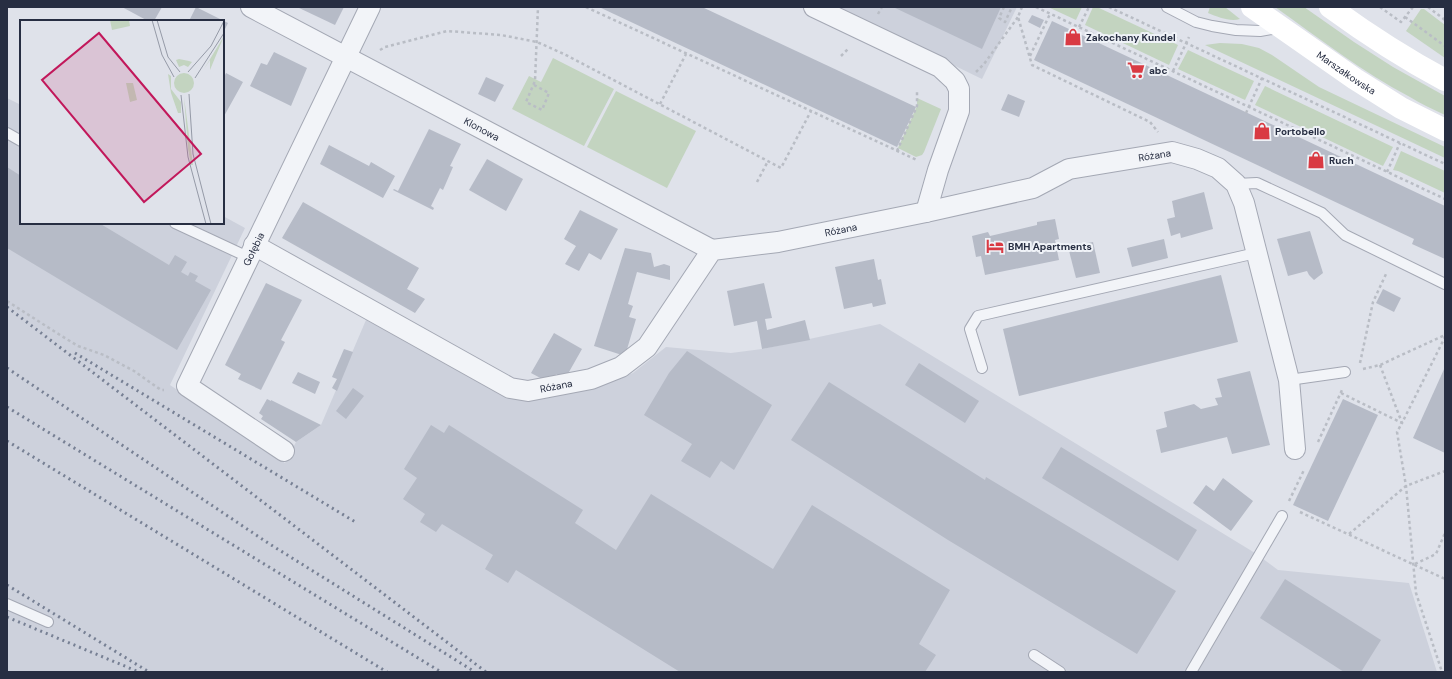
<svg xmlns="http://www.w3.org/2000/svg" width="1452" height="679" viewBox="0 0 1452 679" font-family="'DM Sans',sans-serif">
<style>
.built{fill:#cdd1dc}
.green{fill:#c3d4c0}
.building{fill:#b6bbc7}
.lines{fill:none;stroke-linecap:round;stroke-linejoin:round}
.lane-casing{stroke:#a4a8b4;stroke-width:12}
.street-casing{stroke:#a4a8b4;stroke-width:22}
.path{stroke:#b9bdc5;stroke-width:2.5;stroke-dasharray:3 3;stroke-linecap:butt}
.lane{stroke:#f2f4f8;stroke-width:10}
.street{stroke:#f2f4f8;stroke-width:20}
.secondary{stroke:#fff;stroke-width:22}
.rail{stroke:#778094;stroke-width:3;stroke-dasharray:2 4;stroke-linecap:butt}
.labels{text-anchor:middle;stroke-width:4;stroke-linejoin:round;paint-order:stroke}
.poi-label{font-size:10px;font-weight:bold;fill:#272e42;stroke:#eff2f7;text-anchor:start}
.street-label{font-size:10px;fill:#272e42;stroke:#eff2f7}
.inset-road{fill:none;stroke:#959aa7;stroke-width:1}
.view{fill:#c2185b;fill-opacity:0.15;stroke:#c2185b;stroke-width:2}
.inset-edge{fill:none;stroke:#272e42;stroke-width:2}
</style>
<rect width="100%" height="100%" fill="#dfe2ea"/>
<g class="built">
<path d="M834,7H1017L982,79Z"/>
<path d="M7,98L21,105V223H223V216L245,228L170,385L285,463L296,442L321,425L366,320L505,393L526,398L589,390L633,373L666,347L731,353L762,349L880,324L1255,553L1278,570L1409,583L1437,672H7Z"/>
</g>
<g class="green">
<path d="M1048,7H1082L1076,20Z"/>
<path d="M1093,7H1097L1178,45L1169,65L1085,25Z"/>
<path d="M1210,7H1225L1240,19C1230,22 1218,17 1208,13Z"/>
<path d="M1275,7H1304L1354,42L1393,67L1445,96V115C1433,109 1421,104 1410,97C1362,72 1319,38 1275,7Z"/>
<path d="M1421,9H1424L1445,25V58L1406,31Z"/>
<path d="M1220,43L1242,44L1259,48L1272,55L1319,87L1445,147V158L1205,45Z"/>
<path d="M1188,50L1254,81L1245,100L1178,69Z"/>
<path d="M553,58L614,89L584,146L512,109L529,76L541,82Z"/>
<path d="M1265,86L1393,147L1383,166L1255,105Z"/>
<path d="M616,91L696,131L667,188L587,147Z"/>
<path d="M917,98L941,109L924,152L922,155L916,157L898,148L917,106Z"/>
<path d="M1401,151L1445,171V193L1398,171L1393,170Z"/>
</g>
<g class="building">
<path d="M122,7H162L154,21H148Z"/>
<path d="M196,7L228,23L223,33V21H189Z"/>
<path d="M297,7H344L335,25Z"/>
<path d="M599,7H702L916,107L897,147Z"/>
<path d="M893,7H1001L982,49Z"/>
<path d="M1032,15L1044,20L1040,28L1028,22Z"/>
<path d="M1052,21L1445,206V259L1412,244L1414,239L1034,60Z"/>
<path d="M274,52L307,68L291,106L250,86L261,63L267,65Z"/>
<path d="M223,73L225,75L226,73L243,82L223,118Z"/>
<path d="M486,77L504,85L495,102L478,94Z"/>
<path d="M1008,94L1025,101L1019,117L1001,110Z"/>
<path d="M429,129L461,144L450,166L453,167L443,190L440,188L431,206L434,208L433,210L393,190L394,189L398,191Z"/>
<path d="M329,145L369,166L371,162L395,176L383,198L320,164Z"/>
<path d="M487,159L523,179L506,211L469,190Z"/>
<path d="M7,167L21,176V223H99L169,265L175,255L187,262L181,272L188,276L190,272L198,276L195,281L211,290L177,350L7,248Z"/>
<path d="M1204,192L1213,229L1181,238L1180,233L1171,236L1167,219L1175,217L1172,201Z"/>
<path d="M303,202L419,268L407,289L425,299L415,313L282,238Z"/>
<path d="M580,210L618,229L601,260L589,253L579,271L565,264L576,246L564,239Z"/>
<path d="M1055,219L1059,239L1055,240L1059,260L985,275L981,256L976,257L972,236L988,232L990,236L1037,225V222Z"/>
<path d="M1310,231L1323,273L1314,280L1309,275L1307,271L1288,276L1277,239Z"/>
<path d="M1164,239L1168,258L1132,267L1127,248Z"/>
<path d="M1093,242L1100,273L1076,278L1068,247Z"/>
<path d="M625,248L651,253L654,267L664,264L670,266V280L637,272L628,304L633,306L629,317L636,319L625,356L594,346Z"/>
<path d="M874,259L878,280L881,279L886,304L873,307L872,303L844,309L835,267Z"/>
<path d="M1221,275L1238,342L1019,396L1003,329Z"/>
<path d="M266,283L302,300L281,340L285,342L261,390L238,379L241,374L225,365Z"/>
<path d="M764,283L772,318L765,319L767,330L805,320L810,340L762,349L757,321L734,326L727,291Z"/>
<path d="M1383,289L1401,298L1394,312L1376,303Z"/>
<path d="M554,333L582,349L565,379L556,374L554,379L546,381L531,373Z"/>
<path d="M344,349L353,352L337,391L332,388L337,379L332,377Z"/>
<path d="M687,351L772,405L734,470L721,461L710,478L681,461L692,444L644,415L669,373Z"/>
<path d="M919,363L979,401L965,423L905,385Z"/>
<path d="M1445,367V453L1413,438Z"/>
<path d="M1250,371L1270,445L1232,454L1227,437L1161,453L1156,430L1167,427L1164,412L1194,404L1201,409L1218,405L1215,398L1222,397L1217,379Z"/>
<path d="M298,372L320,382L315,394L292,383Z"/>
<path d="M829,382L985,480L986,477L1176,591L1137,654L948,540L791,440Z"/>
<path d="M353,388L364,396L346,419L336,411Z"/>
<path d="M267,399L271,401V400L321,425L296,442L261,419L263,416L259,413Z"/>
<path d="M1343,399L1378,415L1328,521L1293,505Z"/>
<path d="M431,425L444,433L449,425L583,510L575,523L616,550L651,494L773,569L812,505L950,590L919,644L936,655L925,672H680L516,570L508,583L485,569L493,555L442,524L436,532L420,522L425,514L403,499L417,478L404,469Z"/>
<path d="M1061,447L1197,530L1178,561L1042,478Z"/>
<path d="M1223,478L1253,501L1231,531L1193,503L1206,485L1214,491Z"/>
<path d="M1285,579L1381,640L1361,672H1344L1260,618Z"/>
</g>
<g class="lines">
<g class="lane-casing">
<g id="lane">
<path d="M1167,7L1196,22L1212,26L1236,30L1260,31L1278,28"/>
<path d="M7,133L21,141"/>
<path d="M1236,184L1257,183L1322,213L1345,235L1445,284"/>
<path d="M175,223L248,257"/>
<path d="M982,368L970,329L978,316L1256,253"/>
<path d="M1289,380L1345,372"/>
<path d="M7,604L48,622"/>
<path d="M1034,655L1060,672"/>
<path d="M1191,672L1282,516"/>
</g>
</g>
<g class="street-casing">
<g id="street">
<path id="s1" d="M251,7L712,250"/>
<path d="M814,7L940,67L955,81L959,89V111L938,170L926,212"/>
<path id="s2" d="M254,245L510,388L528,391L591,379L621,367L647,347L712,250L778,242L926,212L1033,188L1069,169L1172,152L1197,159L1218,168L1236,184L1244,203L1289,380L1295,449"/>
<path id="s3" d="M284,451L187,386L370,7"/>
</g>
</g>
<g class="path">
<path d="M586,7L917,160"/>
<path d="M1004,7L999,18L1005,22L1012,7"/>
<path d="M1022,7L1018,17L1032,65L1150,122L1158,132"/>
<path d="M1036,7L1445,199"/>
<path d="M1109,7L1445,164"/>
<path d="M1380,7L1401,22L1413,7"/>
<path d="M1428,7L1445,20"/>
<path d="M878,14L882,7"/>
<path d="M1405,17L1445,46"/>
<path d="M1079,27L1089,7"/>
<path d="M380,50L385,47L447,31L501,35L537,42L564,54L781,168L811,111"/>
<path d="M841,56L849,48"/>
<path d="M1030,56L1050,14"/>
<path d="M1173,71L1189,37"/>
<path d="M976,72L984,64L1018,17"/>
<path d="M534,85L549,93L542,110L526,102L535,81L538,7"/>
<path d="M660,104L686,54"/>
<path d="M1246,113L1262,78"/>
<path d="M897,151L917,106V90"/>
<path d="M1387,172L1400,143"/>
<path d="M757,182L768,161"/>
<path d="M7,301L60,335L78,346L104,355L134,371L161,390H164"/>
<path d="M1360,363L1373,302L1386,274"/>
<path d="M1380,365L1402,423L1397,432L1406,486L1416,593L1442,672"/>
<path d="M1363,369L1380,365L1445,335"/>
<path d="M1341,393L1402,423L1445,337"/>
<path d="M1318,442L1342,390"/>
<path d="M1289,501L1304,470"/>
<path d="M1300,512L1445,579"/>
<path d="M1349,534L1406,486L1445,471"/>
<path d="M1415,564L1436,554L1445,533"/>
</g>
<use href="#lane" class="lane"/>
<use href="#street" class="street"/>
<g class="secondary">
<path id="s4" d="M1252,7L1355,79L1401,108L1445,130"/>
<path d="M1330,7C1367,34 1404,58 1445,80"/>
</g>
<g class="rail">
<path d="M7,307L486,672"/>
<path d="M75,353L357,523"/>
<path d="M7,368L268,543L475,672"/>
<path d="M7,407L441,672"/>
<path d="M7,441L387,672"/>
<path d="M7,585L149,672"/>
<path d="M7,617L139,672"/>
</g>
</g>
<defs>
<g id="shop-bare" transform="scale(1.38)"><path d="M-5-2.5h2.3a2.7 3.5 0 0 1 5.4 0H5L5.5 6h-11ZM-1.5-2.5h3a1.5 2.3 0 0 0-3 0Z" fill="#d93a43" stroke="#eff2f7" stroke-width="2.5" paint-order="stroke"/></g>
<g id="supermarket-bare" transform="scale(1.38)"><path d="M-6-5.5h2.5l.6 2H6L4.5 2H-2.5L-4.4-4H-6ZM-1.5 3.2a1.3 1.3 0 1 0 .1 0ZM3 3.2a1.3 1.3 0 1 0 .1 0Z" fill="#d93a43" stroke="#eff2f7" stroke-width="2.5" paint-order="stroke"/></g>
<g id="hotel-bare" transform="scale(1.38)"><path d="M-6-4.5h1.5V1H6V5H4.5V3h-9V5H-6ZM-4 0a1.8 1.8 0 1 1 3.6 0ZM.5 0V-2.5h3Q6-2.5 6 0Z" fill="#d93a43" stroke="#eff2f7" stroke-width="2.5" paint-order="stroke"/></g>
</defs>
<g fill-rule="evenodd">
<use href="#shop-bare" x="1073" y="37"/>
<use href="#supermarket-bare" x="1136" y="70"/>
<use href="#shop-bare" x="1262" y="131"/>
<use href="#shop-bare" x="1316" y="160"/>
<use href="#hotel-bare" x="995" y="246"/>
</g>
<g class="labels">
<g class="poi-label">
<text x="1086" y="41">Zakochany Kundel</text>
<text x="1149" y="74">abc</text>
<text x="1275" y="135">Portobello</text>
<text x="1329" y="164">Ruch</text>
<text x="1008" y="250">BMH Apartments</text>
</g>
<g class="street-label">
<text dy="4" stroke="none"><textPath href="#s4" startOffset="115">Marszałkowska</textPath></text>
<text dy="4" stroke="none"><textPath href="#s1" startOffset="261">Klonowa</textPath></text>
<text dy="4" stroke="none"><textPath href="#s2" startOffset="1012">Różana</textPath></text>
<text dy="4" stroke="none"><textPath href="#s2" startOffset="688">Różana</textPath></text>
<text dy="4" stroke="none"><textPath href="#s3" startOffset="269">Gołębia</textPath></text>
<text dy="4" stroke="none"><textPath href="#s2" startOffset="340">Różana</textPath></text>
</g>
</g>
<g transform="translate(20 20)">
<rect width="204" height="204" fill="#dfe2ea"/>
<path d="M90,0H109L110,6L92,10ZM204,16L190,50V40L184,49ZM159,39L169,41L172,42L168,47L164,45L159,47L156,40ZM154 63a10 10 0 1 1 20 0a10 10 0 1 1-20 0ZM148,54L151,56V69L161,82V93H158L151,73ZM106,63H113L117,80L110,82ZM164,77L173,145H171L168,129Z" fill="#c3d4c0"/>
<path class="inset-road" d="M132,0L142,35L154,57M137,0L148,37L160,52M168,52L191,26L204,1M175,58L204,13M169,74L173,134L191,204M161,75L168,137L186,204"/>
<path class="view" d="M79,13L181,134L124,182L22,60Z"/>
<rect width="204" height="204" class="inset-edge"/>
</g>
<rect width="1452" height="679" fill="none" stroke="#272e42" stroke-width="16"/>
</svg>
